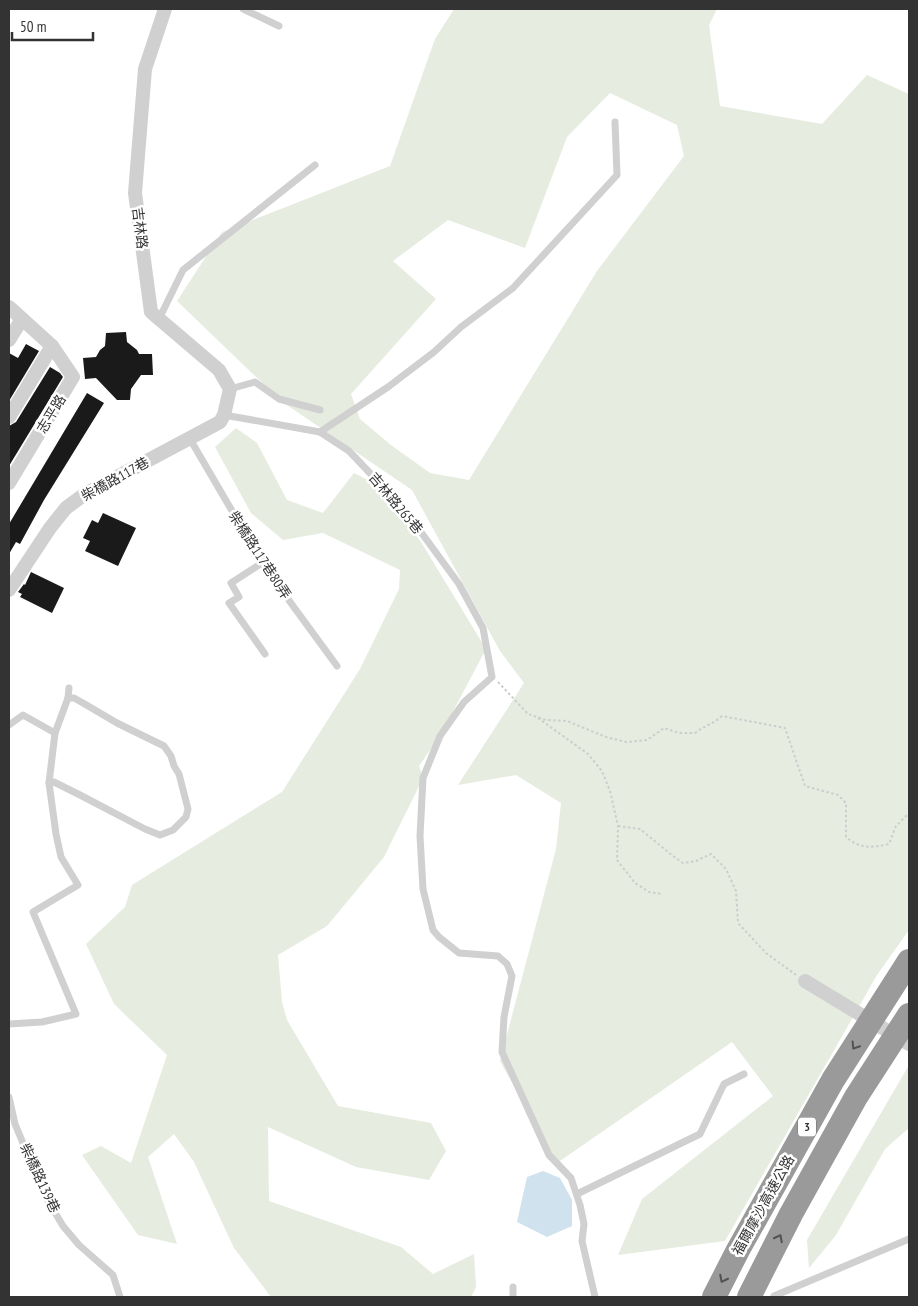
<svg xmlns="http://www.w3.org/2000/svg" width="918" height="1306" viewBox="0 0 918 1306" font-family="'PT Sans Narrow','Noto Sans TC',sans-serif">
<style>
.green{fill:#e6ecdf;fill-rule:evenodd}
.water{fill:#cfe2ee}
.building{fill:#1a1a1a}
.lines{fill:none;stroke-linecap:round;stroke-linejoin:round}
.path{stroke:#cdcdcd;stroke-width:2;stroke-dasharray:2.5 2.5;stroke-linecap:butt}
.lane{stroke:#d0d0d0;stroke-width:7}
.street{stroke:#d0d0d0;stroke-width:14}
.highway{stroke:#9a9a9a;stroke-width:24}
.oneway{stroke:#525252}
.labels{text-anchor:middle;stroke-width:5;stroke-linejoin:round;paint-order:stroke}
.shield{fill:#fff;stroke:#707070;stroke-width:1}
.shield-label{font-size:12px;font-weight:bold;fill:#333}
.street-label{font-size:14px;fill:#333;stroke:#fff}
</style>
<rect width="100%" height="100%" fill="#fff"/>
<g class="green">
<path d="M454,9H717L709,25L720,106L822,124L867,75L909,94V930L877,975L725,1241L618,1255L642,1199L773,1096L732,1042L557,1163L500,1061L556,849L561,803L516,775L458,785L524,683L500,651L412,490L281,401L177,301L222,232L390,166L435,39ZM610,93L677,125L684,156L597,271L469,480L430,473L391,445L360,419L351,394L436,299L393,261L448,220L525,248L567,137Z"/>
<path d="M236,428L257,443L287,500L323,513L354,473L376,484L421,542L486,649L440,736L419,766L423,778L384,857L327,926L278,955L282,1002L287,1020L338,1106L431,1123L446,1151L429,1180L356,1167L268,1127L269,1201L401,1247L433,1274L474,1254L476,1287L471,1297H271L234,1248L194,1162L174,1134L148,1157L177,1244L138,1235L82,1155L101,1146L131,1163L167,1055L114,1004L86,944L125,907L132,885L282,792L360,669L399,589L400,570L323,533L283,540L251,513L215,447Z"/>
<path d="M909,1065V1128L885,1149L836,1235L809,1268L807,1240Z"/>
</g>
<path class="water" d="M543,1171L560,1178L572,1200V1226L547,1237L517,1222L527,1177Z"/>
<g class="building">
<path d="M126,332L127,342L137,350L139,354H152L153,375H141L131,389L130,400H117L96,378L85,379L83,358L96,357L100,350L105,346L106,333Z"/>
<path d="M26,344L39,351L9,401V353L18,358Z"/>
<path d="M50,367L60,373L63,377L9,466V426L16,422Z"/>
<path d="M87,393L104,403L44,500L20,544L16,542L9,554V524Z"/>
<path d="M103,513L136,528L118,566L85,551L90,541L83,538L92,520L98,523Z"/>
<path d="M31,572L64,588L52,613L20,597L22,594L18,592L24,584L25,585Z"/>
</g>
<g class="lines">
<g class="path">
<path d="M498,682L528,714L546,720L567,721L606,737L626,742L647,740L664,728L679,733H695C704,726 713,724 722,716L785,728L805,786L838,795L846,803V837C860,849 871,848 889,844L896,826L909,813"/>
<path d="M538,718L588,754L602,771L610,791L618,826L617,860L635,883L649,892L662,894"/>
<path d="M618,826L640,829L673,856L683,863L696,861L711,854L726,869L736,891L738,923L766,953L796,975"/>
</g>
<g class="lane">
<path d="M243,9L279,26"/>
<path d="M159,319L183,270L315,165"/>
<path d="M230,389L255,382L279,399L320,410"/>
<path d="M224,415L320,432L349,451L404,509L459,584L483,628L492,677L464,702L440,736L423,778L420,836L423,889L433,930L439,937L459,953L498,956L507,964L512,976L504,1017L502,1052L549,1155L571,1178L580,1205L584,1224L582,1241L595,1297"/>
<path d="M320,432L388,387L434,352L461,327L513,288L617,175L615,122"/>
<path d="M190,439L266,569L337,666"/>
<path d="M262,563L231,583L239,597L229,603L265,654"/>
<path d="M9,725L23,715L55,733"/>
<path d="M49,783L54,782L80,795L145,829L160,835L173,830L186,817L188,809L179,774L174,766L171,756L164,746L117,723L83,703L74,698H68"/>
<path d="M9,1024L42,1022L76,1014L33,912L78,885L61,857L56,834L49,783L55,733L68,698L69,688"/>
<path d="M9,1097L15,1124L45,1196L63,1226L79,1245L113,1275L120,1297"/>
<path d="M577,1194L700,1134L724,1084L744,1074"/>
<path d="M513,1287V1297"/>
<path d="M774,1296L909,1239"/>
</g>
<g class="street">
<path d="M9,307L52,346L73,377L9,483"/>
<path d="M9,340L22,319"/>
<path d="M9,417L52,346"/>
<path d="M9,590L50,528L66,508L85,494L220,422L224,415L230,389L219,370L151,312L135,193L145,69L165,9"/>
<path d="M805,981L909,1044"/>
</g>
<g class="highway">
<path d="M714,1297L738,1250L833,1080L909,961"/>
<path d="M749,1297L791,1214L856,1097L909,1015"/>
</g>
</g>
<defs><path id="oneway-chevron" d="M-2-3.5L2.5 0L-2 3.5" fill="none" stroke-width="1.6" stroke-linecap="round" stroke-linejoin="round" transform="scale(1.25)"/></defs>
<g class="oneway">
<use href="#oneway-chevron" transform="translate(855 1046) rotate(122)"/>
<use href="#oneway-chevron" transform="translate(779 1238) rotate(-63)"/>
<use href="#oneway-chevron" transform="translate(723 1279) rotate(117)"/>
</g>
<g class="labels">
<rect class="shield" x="798" y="1117.5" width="18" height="19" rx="4"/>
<g class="shield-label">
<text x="807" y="1131">3</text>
</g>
<g class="street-label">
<text transform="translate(140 228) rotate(83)" y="5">吉林路</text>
<text transform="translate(51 414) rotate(-59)" y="5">志平路</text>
<text transform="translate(115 479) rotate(-29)" y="5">柴橋路117巷</text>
<text transform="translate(396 503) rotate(50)" y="5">吉林路265巷</text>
<text transform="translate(260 555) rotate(57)" y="5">柴橋路117巷80弄</text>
<text transform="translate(40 1178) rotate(65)" y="5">柴橋路139巷</text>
<text transform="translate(763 1205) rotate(-61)" y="5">福爾摩沙高速公路</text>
</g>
</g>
<rect width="918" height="1306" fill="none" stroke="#333333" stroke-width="20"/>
<path d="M12 32v8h81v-8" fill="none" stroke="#333333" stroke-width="2.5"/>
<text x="20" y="32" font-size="15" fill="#333333" stroke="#ffffff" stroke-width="4" paint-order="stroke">50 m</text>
</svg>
